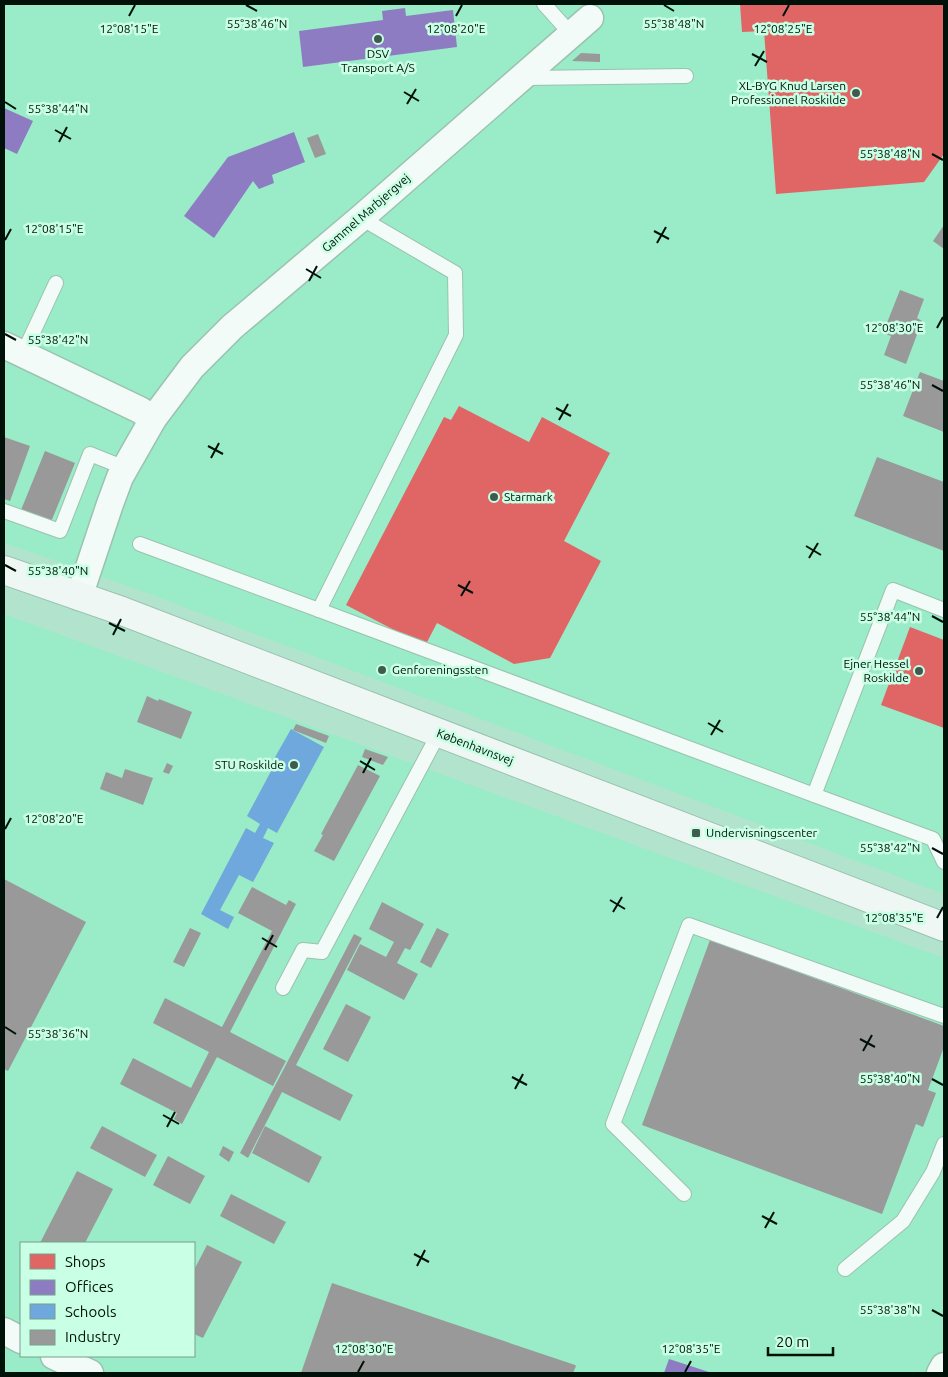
<svg xmlns="http://www.w3.org/2000/svg" width="948" height="1377" viewBox="0 0 948 1377" font-family="Ubuntu,sans-serif">
<style>
.built{fill:#9aebc7;fill-rule:evenodd}
.shops{fill:#e06666}
.offices{fill:#8e7cc3}
.schools{fill:#6fa8dc}
.industry{fill:#999}
.lines{fill:none;stroke-linecap:round;stroke-linejoin:round}
.lane-casing{stroke:#9ac2b0;stroke-width:16}
.street-casing{stroke:#9ac2b0;stroke-width:29}
.secondary-casing{stroke:#9ac2b0;stroke-width:30}
.lane{stroke:#f3fbf8;stroke-width:14}
.street{stroke:#f3fbf8;stroke-width:26}
.secondary{stroke:#eff7f5;stroke-width:28}
.ticks{fill:none;stroke:#001109;stroke-width:2}
.poi-dot{fill:#3e5b4e;stroke:#c9ffe4;stroke-width:2}
.labels{text-anchor:middle;stroke-width:5;stroke-linejoin:round;paint-order:stroke}
.poi-label{font-size:12px;fill:#001109;stroke:#c9ffe4;text-anchor:end}
.street-label{font-size:12px;fill:#001109;stroke:#c9ffe4}
.ticks-label{font-size:12px;text-anchor:middle;fill:#001109;stroke:#c9ffe4;stroke-width:5;stroke-linejoin:round;paint-order:stroke}
</style>
<rect width="100%" height="100%" fill="#b2e4cd"/>
<g class="built">
<path d="M4,4H944V894L131,587L4,543Z"/>
<path d="M4,614L944,958V1373H4ZM21,1243H194V1356H21Z"/>
</g>
<g class="shops">
<path d="M740,4H944V154L924,182L776,194L764,31L742,32Z"/>
<path d="M459,406L529,442L542,417L610,453L564,541L601,561L550,658L514,664L437,623L425,646L346,605L444,417L451,420Z"/>
<path d="M910,627L944,640V728L881,705Z"/>
</g>
<g class="offices">
<path d="M405,8L406,16L453,10L457,47L303,67L299,31L383,20L382,11Z"/>
<path d="M4,108L33,121L17,154L4,148Z"/>
<path d="M294,132L305,162L272,175L274,183L259,189L253,181L214,238L184,216L228,157Z"/>
<path d="M669,1359L712,1373H664Z"/>
</g>
<path class="schools" d="M291,729L324,747L277,833L268,828L263,838L274,843L253,882L239,875L220,910L234,917L228,929L201,914L246,828L255,833L260,824L247,816L277,760L274,759Z"/>
<g class="industry">
<path d="M581,53L600,54V62L572,61Z"/>
<path d="M318,134L326,154L315,158L307,138Z"/>
<path d="M944,225V249L933,241Z"/>
<path d="M900,290L924,299L917,318L922,321L906,364L884,355L891,336L883,333Z"/>
<path d="M920,372L944,381V432L903,416Z"/>
<path d="M4,437L30,446L10,501L4,499Z"/>
<path d="M45,451L75,463L51,522L21,510Z"/>
<path d="M877,457L944,482V551L854,516Z"/>
<path d="M147,696L158,701L159,699L192,712L181,739L137,722Z"/>
<path d="M296,724L329,736L326,743L293,730Z"/>
<path d="M365,749L388,757L383,765L362,757Z"/>
<path d="M167,763L173,766L169,774L163,772Z"/>
<path d="M358,765L380,776L334,861L314,851L323,835L321,834Z"/>
<path d="M125,769L153,778L143,805L100,789L106,772L122,778Z"/>
<path d="M4,879L86,922L8,1071L4,1069Z"/>
<path d="M252,887L286,905L289,900L296,904L230,1032L286,1061L273,1086L217,1057L182,1124L174,1119L177,1113L120,1084L133,1058L191,1088L209,1052L153,1023L165,998L222,1027L272,931L238,913Z"/>
<path d="M382,902L424,924L410,950L405,948L397,963L418,974L404,1000L347,970L360,944L386,957L394,942L369,929Z"/>
<path d="M190,928L201,933L184,967L173,962Z"/>
<path d="M437,928L449,934L431,968L420,962Z"/>
<path d="M354,934L362,938L296,1065L353,1095L340,1121L282,1092L248,1158L240,1153Z"/>
<path d="M710,940L944,1026V1047L928,1090L936,1093L923,1127L916,1124L882,1214L642,1125Z"/>
<path d="M346,1004L371,1017L348,1062L323,1049Z"/>
<path d="M102,1126L157,1155L145,1177L90,1148Z"/>
<path d="M265,1126L322,1157L309,1183L252,1153Z"/>
<path d="M223,1146L234,1152L229,1162L219,1155Z"/>
<path d="M168,1156L205,1176L190,1204L153,1185Z"/>
<path d="M77,1171L113,1189L85,1243H40Z"/>
<path d="M231,1194L286,1222L274,1244L220,1216Z"/>
<path d="M207,1245L242,1262L203,1338L194,1334V1270Z"/>
<path d="M332,1283L575,1365L576,1366L573,1373H301Z"/>
</g>
<g class="lines">
<g class="lane-casing">
<g id="lane">
<path d="M544,4L571,34"/>
<path d="M524,78L686,76"/>
<path d="M361,218L455,273L456,335L319,610L814,795"/>
<path d="M23,354L56,283"/>
<path d="M4,511L60,531L90,454L125,468"/>
<path d="M140,544L319,610"/>
<path d="M944,610L893,590L814,795L933,839L944,862"/>
<path d="M283,988L303,950L322,952L439,733"/>
<path d="M684,1194L613,1124L689,925L944,1016"/>
<path d="M845,1269L903,1221L933,1172L944,1144"/>
</g>
</g>
<g class="street-casing">
<g id="street">
<path d="M4,345L140,410L153,419"/>
<path d="M79,597L110,504L120,477L153,419L192,367L232,327L361,218L590,18"/>
<path d="M4,1331L21,1340"/>
<path d="M54,1356L90,1373"/>
<path d="M940,1373L944,1366"/>
</g>
</g>
<g class="secondary-casing">
<path id="secondary" d="M4,570L122,611L944,927"/>
</g>
<use href="#lane" class="lane"/>
<use href="#street" class="street"/>
<use href="#secondary" class="secondary"/>
</g>
<path class="ticks" d="M246,5L257,11M664,5L674,11M129,16L135,5M456,16L462,5M783,16L789,5M752,54L767,62M755,66L764,51M404,92L419,101M5,102L16,109M407,104L416,89M55,130L71,139M59,142L67,127M932,154L943,160M654,231L669,239M5,240L11,229M657,243L666,227M306,269L321,278M309,281L317,266M937,328L943,317M5,334L16,340M932,385L943,391M556,408L571,416M559,420L568,404M208,446L223,454M211,458L219,443M806,546L821,555M809,558L818,543M5,565L16,571M458,585L473,593M461,596L470,581M932,616L943,622M109,623L125,631M113,635L121,619M708,723L723,732M711,735L720,720M360,761L375,770M363,773L371,758M5,829L11,818M932,848L943,854M610,900L625,909M613,912L622,897M937,918L943,907M262,938L277,947M265,950L273,935M5,1027L16,1034M860,1039L875,1047M863,1051L872,1035M512,1077L527,1085M932,1079L943,1085M515,1089L523,1074M163,1115L179,1124M167,1127L175,1112M762,1216L777,1224M765,1228L774,1212M414,1254L429,1262M417,1266L425,1250M932,1310L943,1316M358,1372L364,1361M685,1372L691,1361"/>
<g class="poi-dot">
<circle cx="378" cy="39" r="5"/>
<circle cx="856" cy="93" r="5"/>
<circle cx="494" cy="497" r="5"/>
<circle cx="382" cy="670" r="5"/>
<circle cx="919" cy="671" r="5"/>
<circle cx="294" cy="765" r="5"/>
<rect x="691" y="828" width="10" height="10" rx="2.5"/>
</g>
<g class="labels">
<g class="poi-label">
<text x="378" y="58" text-anchor="middle">DSV<tspan x="378" dy="14">Transport A/S</tspan></text>
<text x="846" y="90">XL-BYG Knud Larsen<tspan x="846" dy="14">Professionel Roskilde</tspan></text>
<text x="504" y="501" text-anchor="start">Starmark</text>
<text x="909" y="668">Ejner Hessel<tspan x="909" dy="14">Roskilde</tspan></text>
<text x="392" y="674" text-anchor="start">Genforeningssten</text>
<text x="284" y="769">STU Roskilde</text>
<text x="706" y="837" text-anchor="start">Undervisningscenter</text>
</g>
<g class="street-label">
<text transform="translate(366 213) rotate(-41)" y="4">Gammel Marbjergvej</text>
<text transform="translate(475 747) rotate(21)" y="4">Københavnsvej</text>
</g>
</g>
<g class="ticks-label">
<text x="257" y="28">55°38'46"N</text>
<text x="674" y="28">55°38'48"N</text>
<text x="129" y="33">12°08'15"E</text>
<text x="456" y="33">12°08'20"E</text>
<text x="783" y="33">12°08'25"E</text>
<text x="58" y="113">55°38'44"N</text>
<text x="890" y="158">55°38'48"N</text>
<text x="54" y="233">12°08'15"E</text>
<text x="894" y="332">12°08'30"E</text>
<text x="58" y="344">55°38'42"N</text>
<text x="890" y="389">55°38'46"N</text>
<text x="58" y="575">55°38'40"N</text>
<text x="890" y="621">55°38'44"N</text>
<text x="54" y="823">12°08'20"E</text>
<text x="890" y="852">55°38'42"N</text>
<text x="894" y="922">12°08'35"E</text>
<text x="58" y="1038">55°38'36"N</text>
<text x="890" y="1083">55°38'40"N</text>
<text x="890" y="1314">55°38'38"N</text>
<text x="364" y="1353">12°08'30"E</text>
<text x="691" y="1353">12°08'35"E</text>
</g>
<rect width="948" height="1377" fill="none" stroke="#001109" stroke-width="10"/>
<rect x="20" y="1242" width="175" height="115" fill="#c9ffe4" stroke="#79a08c"/>
<rect x="30" y="1254" width="25" height="15" fill="#e06666" stroke="#79a08c"/>
<text x="65" y="1267" font-size="15" fill="#001109">Shops</text>
<rect x="30" y="1280" width="25" height="15" fill="#8e7cc3" stroke="#79a08c"/>
<text x="65" y="1292" font-size="15" fill="#001109">Offices</text>
<rect x="30" y="1304" width="25" height="15" fill="#6fa8dc" stroke="#79a08c"/>
<text x="65" y="1317" font-size="15" fill="#001109">Schools</text>
<rect x="30" y="1330" width="25" height="15" fill="#999999" stroke="#79a08c"/>
<text x="65" y="1342" font-size="15" fill="#001109">Industry</text>
<path d="M768 1347v8h65v-8" fill="none" stroke="#001109" stroke-width="2.5"/>
<text x="776" y="1347" font-size="15" fill="#001109" stroke="#c9ffe4" stroke-width="4" paint-order="stroke">20 m</text>
</svg>
